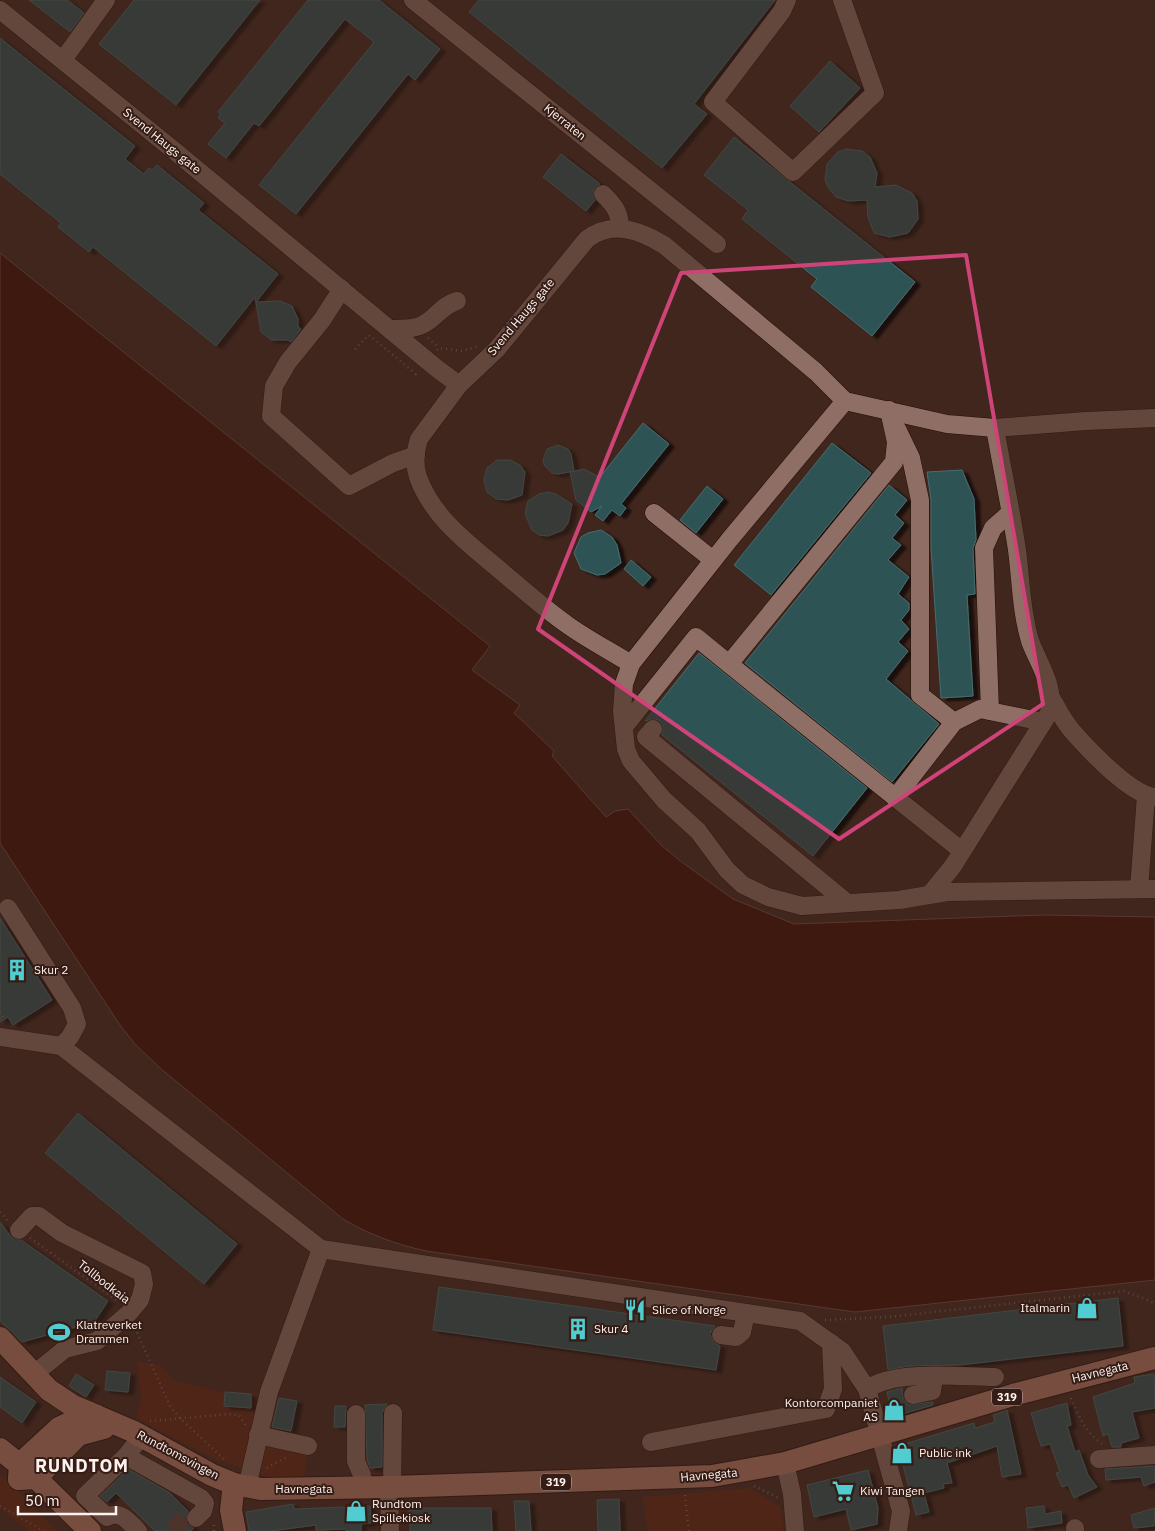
<svg xmlns="http://www.w3.org/2000/svg" width="1155" height="1531" viewBox="0 0 1155 1531" font-family="'IBM Plex Sans',sans-serif">
<style>
.green{fill:#602410}
.water{fill:#3c0900;stroke:#764f48}
.building{fill:#2e5355;stroke:#476d6f;filter:url(#shadow)}
.lines{fill:none;stroke-linecap:round;stroke-linejoin:round}
.minor-tunnel{stroke:#5c453c;stroke-width:18;stroke-dasharray:18 9;stroke-linecap:butt}
.minor-casing{stroke:#260e07;stroke-width:19}
.major-casing{stroke:#260e07;stroke-width:24}
.path{stroke:#806b64;stroke-width:2.5;stroke-dasharray:1 4;stroke-linecap:butt}
.minor{stroke:#8f6f65;stroke-width:18}
.major{stroke:#bb7c69;stroke-width:22}
.marked{fill:none;stroke:#ce4479;stroke-width:4;stroke-linejoin:round}
.labels{text-anchor:middle;stroke-width:4;stroke-linejoin:round;paint-order:stroke}
.shield{fill:#351c14;stroke:#c1b2ad;stroke-width:1}
.shield-label{font-size:11px;font-weight:bold;fill:#fdf2ef}
.street-label{font-size:12px;fill:#fdf2ef;stroke:#351c14}
.poi-label{font-size:12px;fill:#fdf2ef;stroke:#351c14;text-anchor:start}
.district-label{font-size:18px;font-weight:bold;letter-spacing:1px;fill:#fdf2ef;stroke:#351c14}
</style>
<defs>
<filter id="shadow"><feDropShadow dx="5.5" dy="3" stdDeviation="1" flood-color="#0009"/></filter>
</defs>
<rect width="100%" height="100%" fill="#40261d"/>
<g class="green">
<path d="M137,1362L160,1365L174,1381L219,1391L264,1394L249,1441L306,1452L305,1479L270,1478L214,1459L136,1418L141,1399Z"/>
<path d="M0,1474L57,1531H29L0,1508Z"/>
<path d="M751,1488L781,1508L784,1531H648L642,1497Z"/>
</g>
<path class="water" d="M0,253L490,646L472,670L520,705L514,713L554,751L552,756L606,817L615,811L628,809L661,845L683,863L733,899L794,924L1043,915L1155,917V1280L855,1312L426,1251C395,1244 370,1235 343,1219L160,1068L135,1044L120,1025L0,843Z"/>
<g class="building">
<path d="M29,0H67L84,13L70,32Z"/>
<path d="M134,0H260L176,105L99,44Z"/>
<path d="M308,0H379L440,49L415,80L408,74L296,214L259,185L374,42L345,19L259,126L254,123L226,158L208,144L225,123L218,118L221,114L218,112Z"/>
<path d="M479,0H775L694,104L707,114L662,168L469,12Z"/>
<path d="M0,38L135,146L125,159L144,174L149,168L152,170L157,165L204,203L198,210L278,274L256,302L280,301L292,306L298,319V327L301,329L291,342L288,340H271L261,332L255,297L216,346L93,247L89,252L58,227L61,223L0,174Z"/>
<path d="M830,61L860,88L819,132L790,106Z"/>
<path d="M734,137L915,282L872,336L811,287L817,279L742,219L748,210L704,175Z"/>
<path d="M846,149L862,151L870,157L877,173L875,187L896,185L912,193L917,201L918,219L908,233L890,237L874,233L868,217L867,200L848,201L836,197L828,187L825,180L827,164L838,152Z"/>
<path d="M561,154L600,184L593,191L595,200L586,211L543,177Z"/>
<path d="M643,423L669,444L621,504L626,508L620,516L612,510L603,521L595,515L602,506L591,512L576,500L570,472L584,469L600,477Z"/>
<path d="M832,443L871,473L771,595L734,565Z"/>
<path d="M558,445L568,449L571,454L574,471L558,474L552,473L544,465L543,460L547,449Z"/>
<path d="M497,460H510L520,465L525,472L522,495L508,500L496,499L487,492L484,480L487,468Z"/>
<path d="M962,470L974,499L976,540L973,548L975,594L967,595L973,696L941,698L931,548V500L927,472Z"/>
<path d="M889,485L907,500L895,515L904,523L892,538L901,545L888,560L909,577L898,594L909,603V610L901,620L909,629L898,642L908,651L886,679L939,724L892,782L745,663Z"/>
<path d="M707,486L723,499L696,533L680,520Z"/>
<path d="M548,492L556,494L572,504L568,523L563,530L548,536L539,535L532,530L525,514L528,501L539,494Z"/>
<path d="M601,530L612,537L617,545L621,563L605,574L597,575L581,569L574,553L581,537L588,533Z"/>
<path d="M631,560L651,577L643,586L624,569Z"/>
<path d="M699,653L867,788L813,856L662,735L663,726L660,721L655,719L645,721Z"/>
<path d="M0,918L52,1000L13,1025L8,1017L0,1022Z"/>
<path d="M78,1113L237,1244L204,1284L45,1153Z"/>
<path d="M0,1222L12,1238L21,1240L108,1301L94,1322L22,1342L0,1321Z"/>
<path d="M439,1287L715,1326L710,1334L714,1343L720,1346L716,1370L433,1330Z"/>
<path d="M1118,1298L1123,1346L960,1365L910,1366L888,1370L883,1326Z"/>
<path d="M107,1371L130,1373L128,1392L105,1390Z"/>
<path d="M76,1374L94,1385L86,1397L69,1386Z"/>
<path d="M1154,1374L1155,1408L1132,1412L1139,1438L1121,1443V1447H1112L1108,1434L1103,1436L1093,1397L1135,1383L1134,1377Z"/>
<path d="M0,1377L36,1402L22,1423L0,1407Z"/>
<path d="M902,1388L903,1398L909,1405L933,1402V1405L892,1417L887,1392Z"/>
<path d="M225,1392L251,1394V1408L224,1406Z"/>
<path d="M279,1398L297,1401L291,1431L272,1427Z"/>
<path d="M1067,1403L1071,1425L1067,1426L1075,1452L1079,1450L1088,1475L1097,1487L1074,1498L1068,1485L1062,1487L1056,1473L1060,1472L1050,1444L1041,1446L1031,1413Z"/>
<path d="M387,1404L382,1413V1467L370,1468L367,1459L365,1405Z"/>
<path d="M335,1406H346L345,1427H334Z"/>
<path d="M1007,1410L1021,1474L1002,1477L997,1446L947,1463L952,1483L943,1484L944,1488L924,1493L929,1512L916,1515L898,1446L974,1423L975,1428L995,1422L993,1415Z"/>
<path d="M1155,1466V1482L1144,1486L1141,1477L1106,1480L1105,1469Z"/>
<path d="M128,1469L170,1493L188,1511L186,1521L194,1528L191,1531H155L116,1493L107,1502L100,1496Z"/>
<path d="M868,1470L878,1508L877,1524L851,1530L846,1509L814,1517L807,1485Z"/>
<path d="M619,1499L620,1531H598L597,1500Z"/>
<path d="M514,1501H529L531,1531H516Z"/>
<path d="M293,1504L294,1509L370,1506L371,1523L361,1524V1531H346V1529L316,1530V1525L271,1531H249L246,1512Z"/>
<path d="M1044,1506L1045,1514L1061,1511L1062,1523L1028,1528L1026,1508Z"/>
<path d="M422,1508H491L492,1531H410L409,1510H422Z"/>
<path d="M1155,1508L1154,1526L1134,1528L1131,1515Z"/>
</g>
<g class="lines">
<path class="minor-tunnel" d="M173,1531L190,1513"/>
<g class="minor-casing">
<g id="minor">
<path d="M413,0L717,244"/>
<path d="M787,0L782,11L713,102L793,172L875,93L842,0"/>
<path d="M0,10L171,148L435,367L459,385"/>
<path d="M63,60L106,0"/>
<path d="M603,194C614,205 620,212 620,228"/>
<path d="M342,289L322,320L288,362L274,386L271,416L349,486L393,463L416,455"/>
<path d="M391,329C401,328 413,330 422,325C436,319 440,306 457,301"/>
<path d="M845,401L730,539L631,664L624,684L622,711L626,749L631,761L664,800L698,831L727,870L743,885L768,897L802,906L899,900L947,892L1155,889"/>
<path d="M845,401L947,424L995,428L1086,421L1155,418"/>
<path d="M897,429L911,458L920,500V695L954,722"/>
<path d="M654,513L713,560"/>
<path d="M631,664C610,651 589,640 569,626C543,608 519,586 495,566C465,541 432,516 418,477C414,465 415,452 419,439L459,385L497,349L587,239C612,220 640,230 664,245L816,372L845,401"/>
<path d="M729,664L962,851"/>
<path d="M1052,699C1058,710 1064,722 1073,732C1089,750 1131,795 1155,797"/>
<path d="M990,711L984,548L993,528L1010,513"/>
<path d="M624,727L696,637L729,664L894,462L896,442L889,410"/>
<path d="M653,729L646,737L846,902"/>
<path d="M895,798L954,722L980,709L1043,722"/>
<path d="M1139,889L1146,796"/>
<path d="M931,893L953,866L1049,713C1056,687 1039,665 1030,641C1021,611 1021,580 1017,550C1011,509 1002,469 995,428"/>
<path d="M8,908L72,1008L77,1024L70,1037L61,1046"/>
<path d="M0,1037L61,1046L321,1249L800,1321L842,1351L867,1389L901,1511L898,1531"/>
<path d="M19,1230L32,1216H39L62,1233L142,1273L144,1284L140,1300L129,1313L97,1341L65,1349L34,1374"/>
<path d="M721,1335L736,1337L742,1332L746,1313"/>
<path d="M867,1389C896,1369 960,1377 995,1377"/>
<path d="M913,1395L932,1391L934,1377"/>
<path d="M356,1414V1461L362,1475V1488"/>
<path d="M258,1435L308,1446"/>
<path d="M142,1436L126,1456L201,1498L205,1503L203,1511L196,1518"/>
<path d="M651,1442L826,1409L833,1389L831,1343"/>
<path d="M126,1456L85,1496L107,1517C121,1510 128,1521 138,1531"/>
<path d="M1099,1459L1155,1455"/>
<path d="M785,1463L792,1494L795,1531"/>
<path d="M247,1487L269,1392L321,1249"/>
<path d="M389,1487L390,1531"/>
<path d="M392,1487L393,1413"/>
<path d="M1075,1531V1528"/>
</g>
</g>
<g class="major-casing">
<g id="major">
<path d="M0,1338L49,1390L73,1406L97,1416"/>
<path d="M0,1449L36,1478L90,1531"/>
<path d="M19,1479L20,1464L59,1428L76,1420L97,1416L132,1431L212,1475L234,1484L261,1489L392,1487L712,1476L785,1463L1013,1395L1155,1358"/>
<path d="M19,1479L36,1478L78,1435L104,1428"/>
<path d="M234,1484L231,1510L235,1531"/>
</g>
</g>
<g class="path">
<path d="M428,338L439,348"/>
<path d="M355,349L369,335L416,374L419,371"/>
<path d="M437,350L439,348L462,351L477,347"/>
<path d="M0,1012L4,1018"/>
<path d="M0,1212L8,1221"/>
<path d="M30,1238L119,1302"/>
<path d="M825,1320L888,1317L1124,1291L1155,1303"/>
<path d="M135,1328L170,1406L180,1418L226,1461"/>
<path d="M1071,1398C1079,1416 1085,1432 1102,1444"/>
<path d="M150,1421L229,1414L239,1415L246,1426"/>
<path d="M267,1468L287,1457"/>
<path d="M754,1486L779,1498"/>
<path d="M685,1495L689,1531"/>
<path d="M0,1506L44,1531"/>
<path d="M214,1531V1523"/>
</g>
<use href="#minor" class="minor"/>
<use href="#major" class="major"/>
</g>
<path d="M0 0H1155V1531H0ZM966,255L1043,704L839,839L538,629L681,273Z" fill="#40261d" fill-opacity=".55" fill-rule="evenodd"/>
<path class="marked" d="M966,255L1043,704L839,839L538,629L681,273Z"/>
<defs>
<g id="building-bare" transform="scale(1.725)"><path d="M-4-6H4V6H1V3H-1V6H-4ZM-2.5-4.3h1.7v1.8h-1.7ZM.8-4.3h1.7v1.8H.8ZM-2.5-1h1.7V.8h-1.7ZM.8-1h1.7V.8H.8Z" fill="#51ccd1" stroke="#351c14" stroke-width="2.5" paint-order="stroke"/></g>
<g id="shop-bare" transform="scale(1.725)"><path d="M-5-2.5h2.3a2.7 3.5 0 0 1 5.4 0H5L5.5 6h-11ZM-1.5-2.5h3a1.5 2.3 0 0 0-3 0Z" fill="#51ccd1" stroke="#351c14" stroke-width="2.5" paint-order="stroke"/></g>
<g id="restaurant-bare" transform="scale(1.725)"><path d="M-5-6h1v4h1v-4h1v4h1v-4h1v5L-1.5 .5V6h-2V.5L-5-1ZM5-6V6H3V1.5H1.5Q1.5-4 5-6Z" fill="#51ccd1" stroke="#351c14" stroke-width="2.5" paint-order="stroke"/></g>
<g id="stadium-bare" transform="scale(1.725)"><path d="M0-5a6.5 5 0 1 0 0 10a6.5 5 0 1 0 0-10ZM-3.5-1.8h7v3.6h-7Z" fill="#51ccd1" stroke="#351c14" stroke-width="2.5" paint-order="stroke"/></g>
<g id="supermarket-bare" transform="scale(1.725)"><path d="M-6-5.5h2.5l.6 2H6L4.5 2H-2.5L-4.4-4H-6ZM-1.5 3.2a1.3 1.3 0 1 0 .1 0ZM3 3.2a1.3 1.3 0 1 0 .1 0Z" fill="#51ccd1" stroke="#351c14" stroke-width="2.5" paint-order="stroke"/></g>
</defs>
<g fill-rule="evenodd">
<use href="#building-bare" x="17" y="970"/>
<use href="#shop-bare" x="1087" y="1308"/>
<use href="#restaurant-bare" x="635" y="1310"/>
<use href="#building-bare" x="578" y="1329"/>
<use href="#stadium-bare" x="59" y="1332"/>
<use href="#shop-bare" x="894" y="1410"/>
<use href="#shop-bare" x="902" y="1453"/>
<use href="#supermarket-bare" x="843" y="1491"/>
<use href="#shop-bare" x="356" y="1511"/>
</g>
<g class="labels">
<g class="shield">
<rect x="992" y="1388.5" width="30" height="17" rx="4"/>
<rect x="541" y="1473.5" width="30" height="17" rx="4"/>
</g>
<g class="shield-label">
<text x="1007" y="1401">319</text>
<text x="556" y="1486">319</text>
</g>
<g class="street-label">
<text transform="translate(565 122) rotate(39)" y="4">Kjerraten</text>
<text transform="translate(162 141) rotate(39)" y="4">Svend Haugs gate</text>
<text transform="translate(521 317) rotate(-50)" y="4">Svend Haugs gate</text>
<text transform="translate(104 1282) rotate(38)" y="4">Tollbodkaia</text>
<text transform="translate(1100 1372) rotate(-14)" y="4">Havnegata</text>
<text transform="translate(178 1455) rotate(28)" y="4">Rundtomsvingen</text>
<text transform="translate(709 1475) rotate(-5)" y="4">Havnegata</text>
<text x="304" y="1493">Havnegata</text>
</g>
<g class="poi-label">
<text x="34" y="974">Skur 2</text>
<text x="1070" y="1312" text-anchor="end">Italmarin</text>
<text x="652" y="1314">Slice of Norge</text>
<text x="76" y="1329">Klatreverket<tspan x="76" dy="14">Drammen</tspan></text>
<text x="594" y="1333">Skur 4</text>
<text x="878" y="1407" text-anchor="end">Kontorcompaniet<tspan x="878" dy="14">AS</tspan></text>
<text x="919" y="1457">Public ink</text>
<text x="860" y="1495">Kiwi Tangen</text>
<text x="372" y="1508">Rundtom<tspan x="372" dy="14">Spillekiosk</tspan></text>
</g>
<g class="district-label">
<text x="82" y="1472">RUNDTOM</text>
</g>
</g>
<path d="M18 1506v8h98v-8" fill="none" stroke="#fdf2ef" stroke-width="2.5"/>
<text x="25" y="1506" font-size="15" fill="#fdf2ef" stroke="#351c14" stroke-width="4" paint-order="stroke">50 m</text>
</svg>
